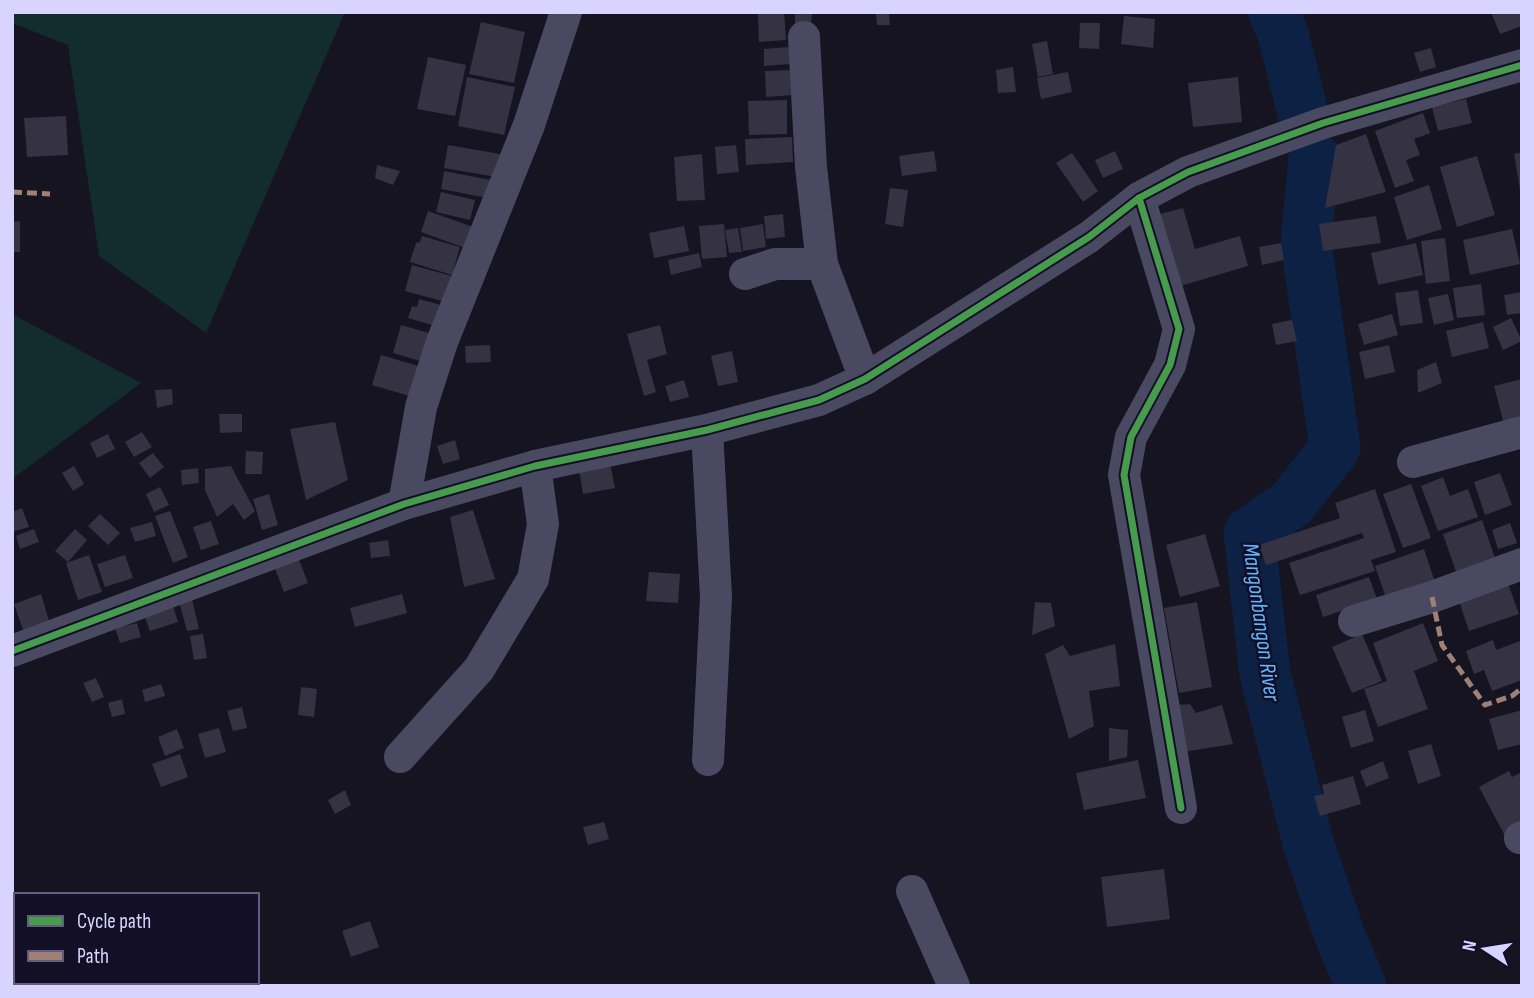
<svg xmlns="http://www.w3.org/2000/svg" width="1534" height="998" viewBox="0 0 1534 998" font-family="'Sofia Sans Condensed',sans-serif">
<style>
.green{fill:#132c2d}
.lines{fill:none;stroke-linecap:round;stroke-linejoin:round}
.river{stroke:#0d2144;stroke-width:51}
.building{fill:#343243}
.minor{stroke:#4a4962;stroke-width:32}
.quiet{stroke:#9e8076;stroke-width:5;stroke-dasharray:10 5;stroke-linecap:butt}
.cycleway-casing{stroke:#130f26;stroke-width:11}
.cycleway{stroke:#469c4c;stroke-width:7}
.labels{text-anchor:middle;stroke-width:5;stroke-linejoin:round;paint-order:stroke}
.water-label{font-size:23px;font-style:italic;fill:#62b6ff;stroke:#130f26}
</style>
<rect width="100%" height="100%" fill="#161421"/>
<g class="green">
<path d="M12,12H345L206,333L99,256L68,45L12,23Z"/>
<path d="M12,314L141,383L12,479Z"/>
</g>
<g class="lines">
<g class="river">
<path d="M1274,12L1283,34L1303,113"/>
<path d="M1314,157L1306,243L1335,448L1292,503L1249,533L1265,674L1308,843L1340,936L1361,986"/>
</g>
</g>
<g class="building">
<path d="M784,12L786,40L759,42L758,14Z"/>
<path d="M795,12H812L811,27H795Z"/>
<path d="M876,12H889L890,25H877Z"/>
<path d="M1491,12H1522V26L1500,34Z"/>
<path d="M1124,16L1155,19L1153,48L1121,44Z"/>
<path d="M481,22L525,32L514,83L469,74Z"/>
<path d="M1080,23H1100L1099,49L1079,48Z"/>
<path d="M1047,41L1053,74L1038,77L1032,44Z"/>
<path d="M789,47L790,64L764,66V49Z"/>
<path d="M1431,48L1436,67L1420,72L1414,53Z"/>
<path d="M428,57L466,65L455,116L417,109Z"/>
<path d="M1013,67L1016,92L998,93L996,70Z"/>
<path d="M792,70L793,95L766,97L765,71Z"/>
<path d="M1068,72L1072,92L1041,99L1037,78Z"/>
<path d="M467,77L515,87L504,135L458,126Z"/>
<path d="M1238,77L1242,122L1193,127L1188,83Z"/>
<path d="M1466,99L1472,123L1438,131L1432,107Z"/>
<path d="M787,100V134L749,135L748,101Z"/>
<path d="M1423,113L1430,133L1414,139L1420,155L1406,160L1414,181L1395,188L1375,131Z"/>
<path d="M66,116L68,155L27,157L24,118Z"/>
<path d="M1366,134L1386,192L1325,208L1336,145Z"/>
<path d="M792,137L793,162L746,165L745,139Z"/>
<path d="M448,145L500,154L496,177L444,168Z"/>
<path d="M736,145L739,172L717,174L715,147Z"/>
<path d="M934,151L937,171L902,176L899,156Z"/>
<path d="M1115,151L1123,169L1103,178L1095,160Z"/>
<path d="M1522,152V190H1520L1514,154Z"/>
<path d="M1072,153L1098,191L1083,202L1056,163Z"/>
<path d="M702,154L705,200L677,201L674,157Z"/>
<path d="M1477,156L1495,215L1457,227L1440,167Z"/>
<path d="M377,165L400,171L393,185L375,178Z"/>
<path d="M444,171L496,181L493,199L441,189Z"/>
<path d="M1429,185L1442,229L1407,240L1394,197Z"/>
<path d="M890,188L908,190L903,227L885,224Z"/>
<path d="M441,192L475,200L470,220L436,212Z"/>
<path d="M1183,208L1195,249L1240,236L1248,266L1177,287L1156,215Z"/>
<path d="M428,211L473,227L465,248L421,232Z"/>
<path d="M783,214L785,237L766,239L764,216Z"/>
<path d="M1376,216L1381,243L1323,251L1319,224Z"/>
<path d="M20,221V252H12V222Z"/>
<path d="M724,224L727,257L702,259L699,226Z"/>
<path d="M763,224L766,247L743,251L740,228Z"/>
<path d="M684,226L689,251L654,258L649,233Z"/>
<path d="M738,228L742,252L729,253L725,230Z"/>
<path d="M1512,229L1520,264L1470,275L1463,240Z"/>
<path d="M422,236L460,247L452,275L410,262L416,243L420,242Z"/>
<path d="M1445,238L1450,281L1426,284L1421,241Z"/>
<path d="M1281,243L1284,260L1262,265L1259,247Z"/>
<path d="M1416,243L1423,275L1378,285L1371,253Z"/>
<path d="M699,253L702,267L671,275L668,260Z"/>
<path d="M412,265L452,276L446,302L405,291Z"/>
<path d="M1481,284L1485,315L1457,318L1453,288Z"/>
<path d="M1418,290L1423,323L1400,326L1395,293Z"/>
<path d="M1522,292V313L1507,315L1504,295Z"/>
<path d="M1448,294L1454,320L1434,325L1428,298Z"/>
<path d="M419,299L448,307L445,319L435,317L432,325L408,318L412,306L417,307Z"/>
<path d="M1392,314L1398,335L1364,345L1358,324Z"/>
<path d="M1511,318L1522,341L1503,350L1493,327Z"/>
<path d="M1292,320L1297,341L1276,345L1272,324Z"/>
<path d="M1483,322L1489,348L1452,357L1446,331Z"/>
<path d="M401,325L429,333L420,361L393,353Z"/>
<path d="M660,325L667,354L647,360L656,392L644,396L627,334Z"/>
<path d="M490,345L491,362L466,363L465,346Z"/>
<path d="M1389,345L1395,372L1365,379L1359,352Z"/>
<path d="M732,351L738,382L718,386L711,356Z"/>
<path d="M381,355L422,367L413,397L372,385Z"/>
<path d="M1436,362L1442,383L1418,393L1417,370Z"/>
<path d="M1522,379V424L1505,428L1494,386Z"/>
<path d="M684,380L689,397L670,402L665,386Z"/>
<path d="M172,389L173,404L157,408L155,390Z"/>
<path d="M219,414H242V432L220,433Z"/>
<path d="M335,422L348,480L306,500L290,429Z"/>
<path d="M142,432L152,447L134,457L125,442Z"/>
<path d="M108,434L115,449L97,458L90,443Z"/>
<path d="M455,440L460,459L443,464L437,446Z"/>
<path d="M246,451L263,452L262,474H245Z"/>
<path d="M153,453L164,467L150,478L139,463Z"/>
<path d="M610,463L615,488L583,494L579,469Z"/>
<path d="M74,466L84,484L73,491L62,473Z"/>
<path d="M231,466L255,511L244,520L233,504L217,517L205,490V469Z"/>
<path d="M198,468L199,483L182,485L181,470Z"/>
<path d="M1500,473L1512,505L1485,515L1474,482Z"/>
<path d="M1443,477L1450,496L1468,489L1478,517L1438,531L1421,486Z"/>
<path d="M1411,484L1431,538L1403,548L1383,494Z"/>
<path d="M160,487L169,505L154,512L146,494Z"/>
<path d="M1375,489L1396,552L1371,560L1375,571L1300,595L1289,563L1364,538L1362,533L1266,565L1259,545L1340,518L1335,503Z"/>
<path d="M269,494L278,525L262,530L253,499Z"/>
<path d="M22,508L29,527L12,532V512Z"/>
<path d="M473,510L495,579L464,587L450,517Z"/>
<path d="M170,511L188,557L173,563L155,516Z"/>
<path d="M100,514L120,533L108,545L88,526Z"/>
<path d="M1482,520L1495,558L1456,572L1443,534Z"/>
<path d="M211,521L219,544L201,550L193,527Z"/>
<path d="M152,522L156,536L135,542L130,528Z"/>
<path d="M1510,523L1517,543L1498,549L1492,530Z"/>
<path d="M34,529L39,542L20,549L16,536Z"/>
<path d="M75,529L87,540L68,562L55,551Z"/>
<path d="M1205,534L1220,586L1180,597L1166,545Z"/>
<path d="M388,540L390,556L371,558L369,543Z"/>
<path d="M1424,549L1435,582L1386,598L1375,566Z"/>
<path d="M89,555L102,592L78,600L66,563Z"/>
<path d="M125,555L133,578L105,587L97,564Z"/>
<path d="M298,557L308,583L284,592L274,566Z"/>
<path d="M649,572L680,574L678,603L646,601Z"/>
<path d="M1369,577L1377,599L1323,617L1316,595Z"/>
<path d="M1506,578L1519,614L1469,631L1457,595Z"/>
<path d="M41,594L49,621L23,630L14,604Z"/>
<path d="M402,594L407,613L355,627L350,608Z"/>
<path d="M192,599L199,629L187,631L179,602Z"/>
<path d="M1035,602L1051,603L1055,626L1032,635Z"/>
<path d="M1197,602L1212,687L1179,693L1164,608Z"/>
<path d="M172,603L178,622L150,631L143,612Z"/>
<path d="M137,623L141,637L120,643L115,628Z"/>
<path d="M1423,623L1438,661L1414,671L1428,709L1378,727L1364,689L1387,681L1373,643Z"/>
<path d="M203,634L207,658L194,660L190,636Z"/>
<path d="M1362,634L1382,681L1352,693L1332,647Z"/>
<path d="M1493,640L1496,650L1520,641L1522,680L1492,691L1484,670L1474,674L1466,651Z"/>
<path d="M1115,644L1120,686L1089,691L1094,726L1069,739L1045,654L1063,645L1070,656Z"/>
<path d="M96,678L104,697L92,702L83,683Z"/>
<path d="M161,684L165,696L145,702L142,690Z"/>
<path d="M301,687L317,689L314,717L298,715Z"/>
<path d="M122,699L125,714L112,717L108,703Z"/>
<path d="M1190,704L1196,713L1222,705L1233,744L1177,753L1165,706Z"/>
<path d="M242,707L247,728L233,731L227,711Z"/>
<path d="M1365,710L1374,741L1351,748L1342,717Z"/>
<path d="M1522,710V744L1498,750L1489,719Z"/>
<path d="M219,728L226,752L205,758L198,734Z"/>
<path d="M1109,728L1128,730L1127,757L1109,761Z"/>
<path d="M177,729L184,748L165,756L158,737Z"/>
<path d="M1431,744L1441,776L1418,784L1408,751Z"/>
<path d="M180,754L188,777L161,787L152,764Z"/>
<path d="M1138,760L1146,798L1084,810L1076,773Z"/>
<path d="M1383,761L1389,778L1366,787L1360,771Z"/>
<path d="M1509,771L1512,777L1522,772V827L1505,836L1479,787Z"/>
<path d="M1353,776L1361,804L1320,816L1314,796L1324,794L1322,785Z"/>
<path d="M345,790L351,805L335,814L328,800Z"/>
<path d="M604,822L609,839L588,845L583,827Z"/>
<path d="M1164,869L1170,919L1107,927L1101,877Z"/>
<path d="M370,921L379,947L351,957L342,931Z"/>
</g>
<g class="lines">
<g class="minor">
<path d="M804,37L811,167L822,264L865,379"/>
<path d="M1139,198L1179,329L1170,365L1131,437L1124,475L1181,808"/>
<path d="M745,274L775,264H822"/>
<path d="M707,430L716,597L708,760"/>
<path d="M1413,462L1522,432"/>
<path d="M404,504L421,407L442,342L529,125L566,12"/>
<path d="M1354,621L1432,597L1522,564"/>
<path d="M12,651L404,504L535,466L707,430L819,400L865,379L1089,237L1139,198L1188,172L1323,123L1522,65"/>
<path d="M400,757L479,669L533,579L543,524L535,466"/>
<path d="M1520,838L1522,837"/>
<path d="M912,891L954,986"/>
</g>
<g class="quiet">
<path d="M12,192L50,194"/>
<path d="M1432,597L1442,645L1485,705L1512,696L1522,688"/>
</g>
<g class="cycleway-casing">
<g id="cycleway">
<path d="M1139,198L1179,329L1170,365L1131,437L1124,475L1181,808"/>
<path d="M12,651L404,504L535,466L707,430L819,400L865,379L1089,237L1139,198L1188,172L1323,123L1522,65"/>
</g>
</g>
<use href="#cycleway" class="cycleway"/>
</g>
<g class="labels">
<g class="water-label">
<text transform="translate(1262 622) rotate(82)" y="8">Mangonbangon River</text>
</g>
</g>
<rect width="1534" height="998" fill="none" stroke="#d9d4ff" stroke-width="28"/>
<rect x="14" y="893" width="245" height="91" fill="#130f26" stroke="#625e7d" stroke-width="2"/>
<rect x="28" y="916" width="35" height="10" fill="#469c4c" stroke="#625e7d" stroke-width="2"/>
<text x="77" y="928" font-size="21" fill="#d9d4ff">Cycle path</text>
<rect x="28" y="951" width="35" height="10" fill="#9e8076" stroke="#625e7d" stroke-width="2"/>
<text x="77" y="963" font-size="21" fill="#d9d4ff">Path</text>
<g transform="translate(1485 949) rotate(282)" stroke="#130f26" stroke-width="5" paint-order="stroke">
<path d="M0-5L12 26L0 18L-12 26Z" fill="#d9d4ff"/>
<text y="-10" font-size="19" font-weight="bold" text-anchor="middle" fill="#d9d4ff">N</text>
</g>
</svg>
